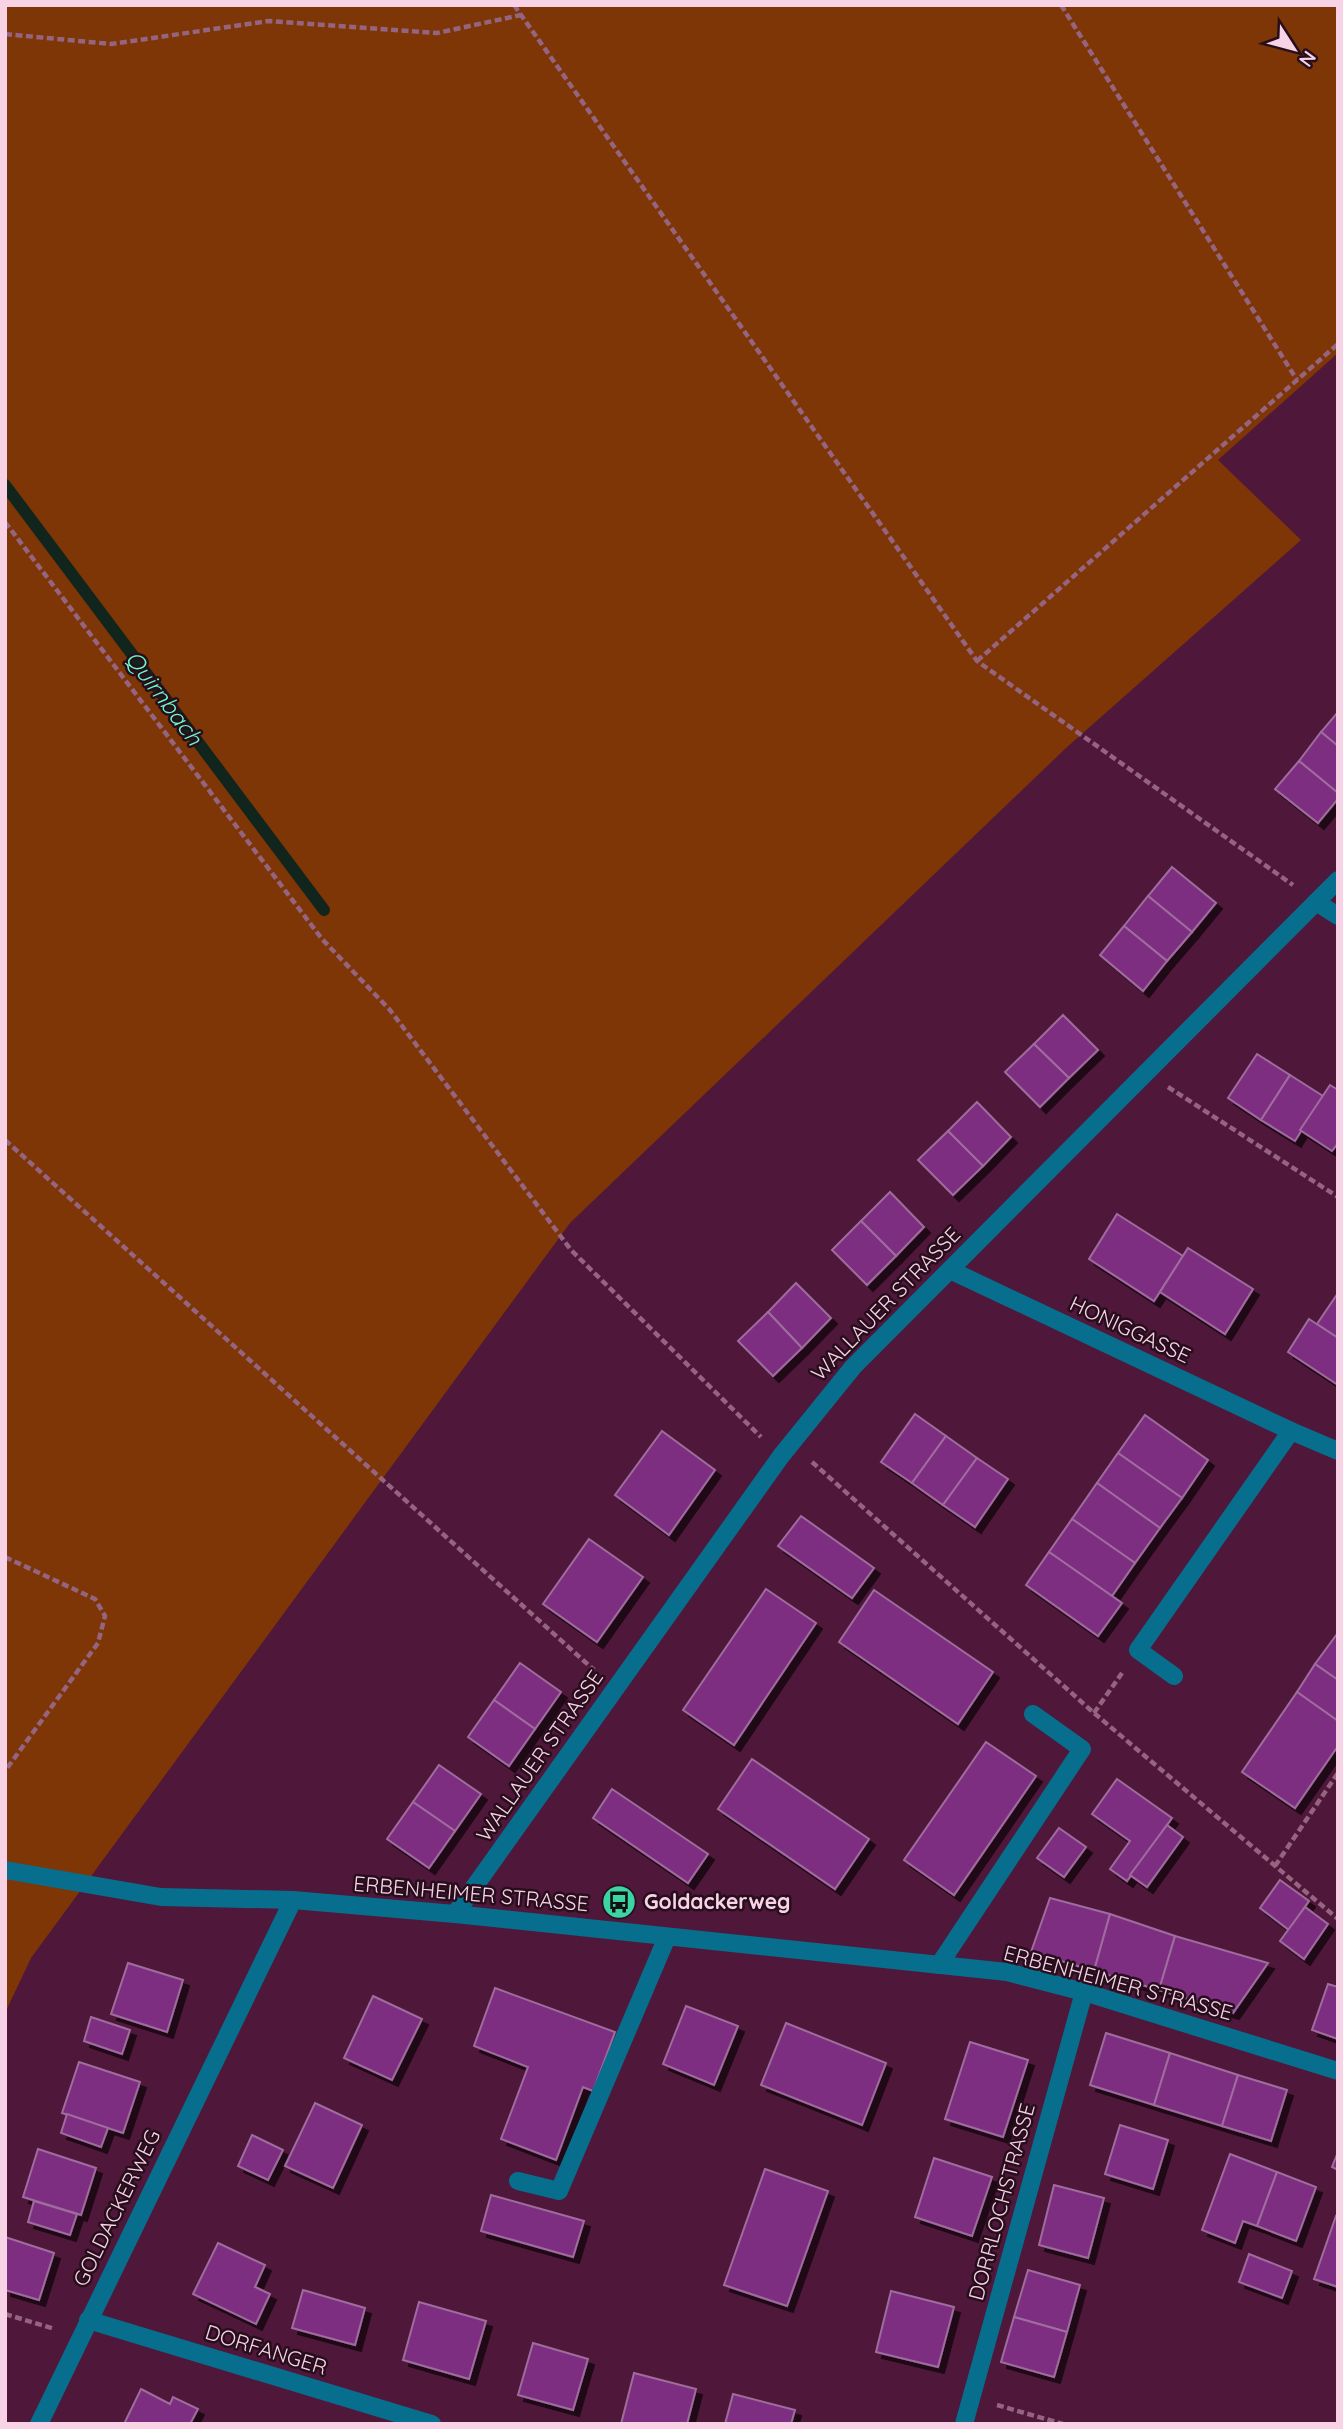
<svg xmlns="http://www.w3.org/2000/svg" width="1343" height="2429" viewBox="0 0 1343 2429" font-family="Quicksand,sans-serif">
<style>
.green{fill:#7e3606}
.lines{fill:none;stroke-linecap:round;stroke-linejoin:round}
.stream{stroke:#11251d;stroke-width:12}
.building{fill:#7e2e80;stroke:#9e6c9d;stroke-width:2;filter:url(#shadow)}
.path{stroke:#946480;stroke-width:4.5;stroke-dasharray:7 3.5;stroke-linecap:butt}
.service{stroke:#076e8e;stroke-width:18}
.minor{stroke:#076e8e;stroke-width:18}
.tertiary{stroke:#076e8e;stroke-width:18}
.labels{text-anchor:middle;stroke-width:5;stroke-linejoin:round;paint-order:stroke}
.street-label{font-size:21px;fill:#f8d3e5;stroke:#270e1c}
.poi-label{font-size:21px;font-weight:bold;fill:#f8d3e5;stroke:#270e1c;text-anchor:start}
.water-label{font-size:23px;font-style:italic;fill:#68fac7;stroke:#270e1c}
</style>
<defs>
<filter id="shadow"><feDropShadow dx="6" dy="6" stdDeviation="0" flood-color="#0009"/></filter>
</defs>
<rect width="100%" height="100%" fill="#4f1739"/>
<path class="green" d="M5,5H1338V353L1218,460L1301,540L1066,748L570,1223L31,1958L5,2013Z"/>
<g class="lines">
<path class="stream" d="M5,485L324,910"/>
</g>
<g class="building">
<path d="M1338,712V746L1321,732Z"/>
<path d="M1321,732L1338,746V793L1299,761Z"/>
<path d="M1299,761L1338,793V799L1318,823L1275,789Z"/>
<path d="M1172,867L1216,903L1192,932L1148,896Z"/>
<path d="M1148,896L1192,932L1167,961L1124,926Z"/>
<path d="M1124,926L1167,961L1143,991L1100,955Z"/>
<path d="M1063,1015L1098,1050L1069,1078L1034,1044Z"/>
<path d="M1034,1044L1069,1078L1040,1107L1005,1072Z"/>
<path d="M1257,1054L1290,1075L1261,1120L1228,1098Z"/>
<path d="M1290,1075L1323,1096L1295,1141L1261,1120Z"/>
<path d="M1330,1085L1338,1090V1143L1332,1151L1300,1130Z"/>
<path d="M977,1102L1011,1137L983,1166L948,1131Z"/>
<path d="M948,1131L983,1166L953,1195L918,1160Z"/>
<path d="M890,1192L924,1227L896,1256L861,1221Z"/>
<path d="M1117,1214L1183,1256L1154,1301L1089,1259Z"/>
<path d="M861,1221L896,1256L867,1285L832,1250Z"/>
<path d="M1188,1248L1253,1289L1225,1334L1160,1292Z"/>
<path d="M796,1283L831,1318L802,1348L768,1312Z"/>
<path d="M1338,1293V1338L1317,1324Z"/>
<path d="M768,1312L802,1348L773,1376L738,1341Z"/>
<path d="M1309,1319L1338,1338V1385L1288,1352Z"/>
<path d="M915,1414L946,1436L912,1483L881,1462Z"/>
<path d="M1145,1415L1208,1460L1182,1498L1118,1453Z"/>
<path d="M662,1431L715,1470L669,1535L615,1495Z"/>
<path d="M946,1436L977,1458L943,1505L912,1483Z"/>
<path d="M1118,1453L1182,1498L1160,1528L1097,1483Z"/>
<path d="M977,1458L1008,1479L975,1527L943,1505Z"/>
<path d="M1097,1483L1160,1528L1135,1563L1072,1519Z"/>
<path d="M801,1516L874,1568L852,1598L778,1546Z"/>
<path d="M1072,1519L1135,1563L1112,1596L1049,1552Z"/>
<path d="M589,1539L643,1577L597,1642L543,1604Z"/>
<path d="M1049,1552L1122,1603L1098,1636L1026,1585Z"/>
<path d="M766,1589L816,1623L734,1745L683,1710Z"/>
<path d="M874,1590L993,1672L958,1724L839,1642Z"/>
<path d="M1337,1634L1338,1635V1680L1315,1664Z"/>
<path d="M520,1663L561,1692L535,1729L494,1700Z"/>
<path d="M1315,1664L1338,1680V1721L1297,1692Z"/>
<path d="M1297,1692L1338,1721V1746L1295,1808L1242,1772Z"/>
<path d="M494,1700L535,1729L509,1766L468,1737Z"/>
<path d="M986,1742L1036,1776L954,1895L904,1860Z"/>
<path d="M752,1759L869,1839L835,1889L718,1809Z"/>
<path d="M439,1765L481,1794L455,1831L413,1802Z"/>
<path d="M1117,1779L1172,1818L1127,1881L1110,1869L1130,1841L1092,1814Z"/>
<path d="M612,1789L708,1854L688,1883L593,1818Z"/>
<path d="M413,1802L455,1831L429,1868L387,1839Z"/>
<path d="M1167,1825L1183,1837L1147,1887L1130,1875Z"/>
<path d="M1059,1828L1086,1847L1064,1877L1037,1858Z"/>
<path d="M1280,1880L1309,1901L1289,1930L1260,1908Z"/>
<path d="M1050,1898L1110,1914L1094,1971L1031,1952Z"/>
<path d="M1305,1907L1328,1924L1304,1959L1280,1941Z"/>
<path d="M1110,1914L1175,1936L1159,1990L1094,1971Z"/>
<path d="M1175,1936L1268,1963L1233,2013L1159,1990Z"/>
<path d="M128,1963L183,1980L167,2032L111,2014Z"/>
<path d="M1328,1984L1338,1987V2039L1312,2030Z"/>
<path d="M495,1988L615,2032L593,2091L583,2087L556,2160L501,2139L528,2067L474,2046Z"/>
<path d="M373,1996L422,2019L392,2080L344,2058Z"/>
<path d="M686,2006L738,2026L714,2085L663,2064Z"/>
<path d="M91,2017L130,2030L122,2054L84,2041Z"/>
<path d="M786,2023L886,2063L862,2125L761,2085Z"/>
<path d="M1106,2033L1170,2053L1154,2105L1090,2085Z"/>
<path d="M970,2042L1028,2060L1003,2137L945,2119Z"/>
<path d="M1170,2053L1238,2075L1222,2126L1154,2105Z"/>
<path d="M79,2062L140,2082L123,2133L62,2113Z"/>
<path d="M1238,2075L1287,2090L1271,2141L1222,2126Z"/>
<path d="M315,2103L362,2125L333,2188L285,2166Z"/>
<path d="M67,2114L108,2128L101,2147L61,2133Z"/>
<path d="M1120,2125L1168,2140L1153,2189L1105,2174Z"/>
<path d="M252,2135L283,2150L268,2180L238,2166Z"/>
<path d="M38,2149L96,2168L81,2215L23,2197Z"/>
<path d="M1338,2152V2170L1332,2167Z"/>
<path d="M1230,2154L1277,2172L1257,2226L1243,2221L1235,2243L1202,2230Z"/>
<path d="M934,2158L992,2177L972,2236L915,2217Z"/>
<path d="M765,2169L828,2191L787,2306L724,2285Z"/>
<path d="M1277,2172L1316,2187L1296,2241L1257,2226Z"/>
<path d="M1054,2185L1104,2198L1088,2258L1039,2245Z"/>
<path d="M491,2195L584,2221L573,2257L481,2231Z"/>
<path d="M34,2201L77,2214L70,2235L28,2222Z"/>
<path d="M1336,2216L1338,2217V2287L1314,2279Z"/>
<path d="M5,2237L54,2253L39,2300L5,2290Z"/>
<path d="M218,2243L265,2265L255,2287L270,2294L256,2324L193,2294Z"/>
<path d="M1249,2254L1292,2271L1282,2298L1239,2282Z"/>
<path d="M1028,2270L1080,2285L1067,2332L1014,2317Z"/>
<path d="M303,2290L365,2308L355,2345L292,2328Z"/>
<path d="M891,2291L954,2307L938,2367L876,2352Z"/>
<path d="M419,2302L486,2321L469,2379L403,2360Z"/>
<path d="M1014,2317L1067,2332L1054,2377L1001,2362Z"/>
<path d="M533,2343L588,2359L573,2410L518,2395Z"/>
<path d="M634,2373L696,2389L687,2424H621Z"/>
<path d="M141,2389L170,2404L173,2397L198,2409L190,2424H124Z"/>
<path d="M733,2394L795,2410L791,2424H725Z"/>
</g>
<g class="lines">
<g class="path">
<path d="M514,5L977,661L1293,885"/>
<path d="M1061,5L1297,380"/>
<path d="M5,34L111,44L269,21L437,33L521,15"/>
<path d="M5,522L322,939L390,1010L571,1250L761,1437"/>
<path d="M977,661L1338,344"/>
<path d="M1168,1087L1338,1197"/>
<path d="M5,1140L594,1670"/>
<path d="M812,1462L1094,1713L1338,1919"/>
<path d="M5,1557L95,1599L105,1616L98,1643L5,1771"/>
<path d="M1094,1713L1122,1673"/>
<path d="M1275,1866L1338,1773"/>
<path d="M5,2314L55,2329"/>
<path d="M997,2405L1063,2424"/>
</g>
<g class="service">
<path d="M1174,1676L1138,1650L1291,1431"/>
<path d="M939,1965L1082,1749L1033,1714"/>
<path d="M518,2181L559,2191L667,1937"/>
</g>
<g class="minor">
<path d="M1316,902L1338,916"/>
<path d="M950,1270L1291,1431L1338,1451"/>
<path d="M455,1914L781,1456L853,1367L1338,880"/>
<path d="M88,2320L432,2424"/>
<path d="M39,2424L293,1900"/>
<path d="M964,2424L1084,1992"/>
</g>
<path class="tertiary" d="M5,1870L161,1897L293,1900L455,1914L1007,1972L1084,1992L1338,2071"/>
</g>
<defs>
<g id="bus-disc" transform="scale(1.75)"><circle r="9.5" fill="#3cd4a4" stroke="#270e1c"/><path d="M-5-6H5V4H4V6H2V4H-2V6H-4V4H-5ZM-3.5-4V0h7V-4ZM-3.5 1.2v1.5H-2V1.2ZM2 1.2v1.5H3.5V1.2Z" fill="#111"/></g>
</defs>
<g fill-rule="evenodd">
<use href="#bus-disc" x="619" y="1902"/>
</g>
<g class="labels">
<g class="street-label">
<text transform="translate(886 1304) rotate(-46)" y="7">WALLAUER STRASSE</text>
<text transform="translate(1130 1330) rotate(25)" y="7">HONIGGASSE</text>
<text transform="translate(540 1756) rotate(-55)" y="7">WALLAUER STRASSE</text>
<text transform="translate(471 1894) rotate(5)" y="7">ERBENHEIMER STRASSE</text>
<text transform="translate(1118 1983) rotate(15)" y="7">ERBENHEIMER STRASSE</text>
<text transform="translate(1002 2202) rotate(-75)" y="7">DORRLOCHSTRASSE</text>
<text transform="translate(117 2208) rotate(-64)" y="7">GOLDACKERWEG</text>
<text transform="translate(266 2350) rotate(17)" y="7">DORFANGER</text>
</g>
<g class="poi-label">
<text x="644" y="1909">Goldackerweg</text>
</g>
<g class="water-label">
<text transform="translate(164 698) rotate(53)" y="8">Quirnbach</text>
</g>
</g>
<rect width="1343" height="2429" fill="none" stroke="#f8d3e5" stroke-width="14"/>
<g transform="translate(1294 49) rotate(126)" stroke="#270e1c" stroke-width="5" paint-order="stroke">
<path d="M0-5L12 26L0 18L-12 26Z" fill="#f8d3e5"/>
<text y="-10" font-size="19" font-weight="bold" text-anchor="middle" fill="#f8d3e5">N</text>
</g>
</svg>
